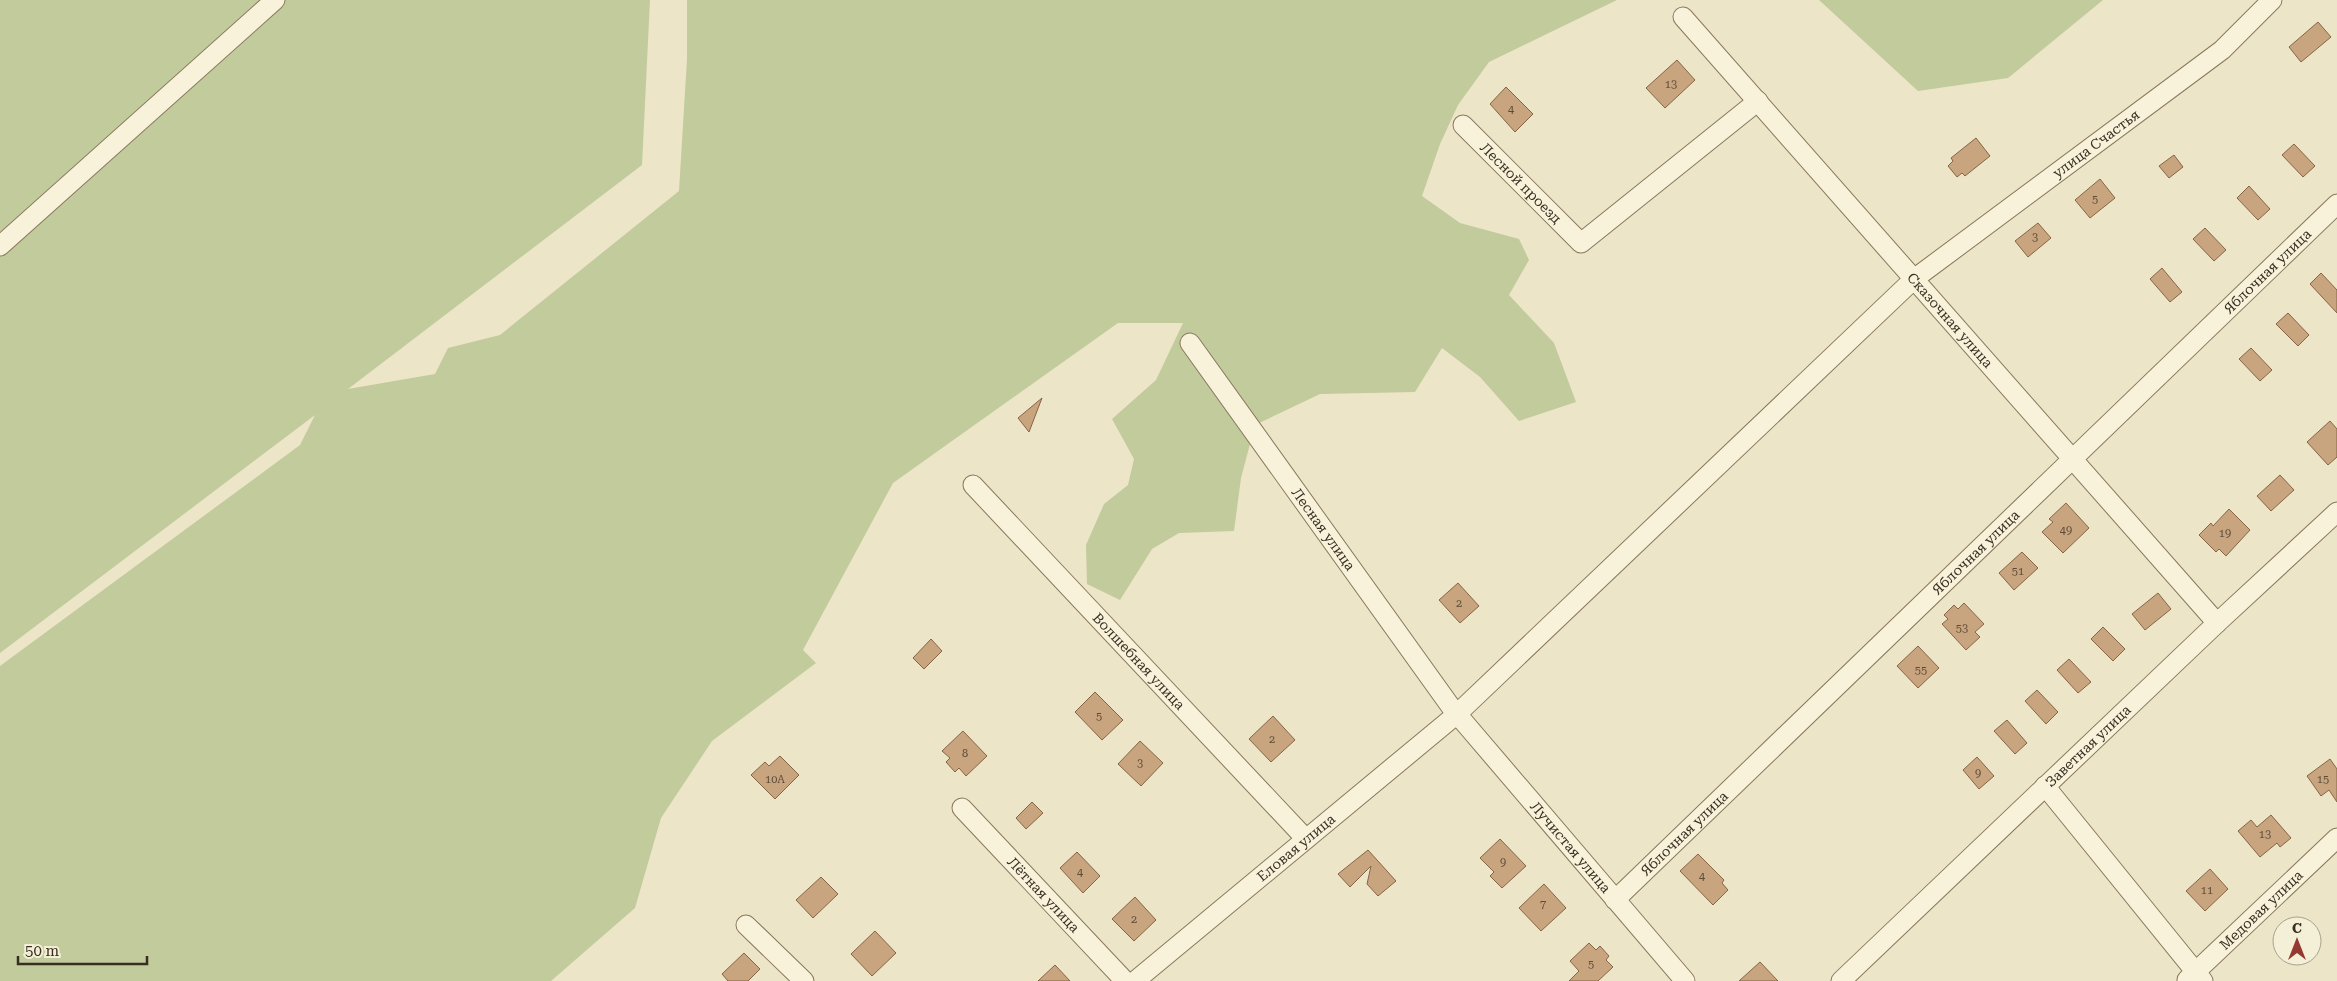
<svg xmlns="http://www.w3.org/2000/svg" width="2337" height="981" viewBox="0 0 2337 981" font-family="'Roboto Serif',serif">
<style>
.green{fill:#c1cb9c}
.building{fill:#c9a57f;stroke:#866544}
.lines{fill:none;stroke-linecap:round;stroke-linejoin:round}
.minor-casing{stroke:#88785d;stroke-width:21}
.minor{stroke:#f8f2db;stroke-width:19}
.labels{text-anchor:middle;stroke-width:5;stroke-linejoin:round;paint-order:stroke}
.number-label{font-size:11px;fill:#5d4c38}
.street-label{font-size:14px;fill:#392f20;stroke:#f4efd7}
</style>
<rect width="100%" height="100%" fill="#ede5c8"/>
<g class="green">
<path d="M0,0H650L642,165L348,389L435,374L448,348L500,335L679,191L687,59V0H1617L1489,62L1458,105L1440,144L1422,196L1460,223L1519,239L1529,260L1509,295L1554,343L1576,402L1519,421L1480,377L1442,348L1415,392L1320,394L1255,425L1241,478L1234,531L1179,533L1152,549L1120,600L1087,584L1086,545L1104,504L1128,485L1134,459L1112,419L1156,380L1183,323H1118L893,483L803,650L816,663L712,741L661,818L635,908L551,981H0V666L300,445L315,415L0,653Z"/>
<path d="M1819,0H2103L2008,78L1918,91Z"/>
</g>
<g class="building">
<path d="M2318,22L2331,37L2301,62L2289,47Z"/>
<path d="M1677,60L1695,80L1665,108L1646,88Z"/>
<path d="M1506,87L1533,114L1515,132L1490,104Z"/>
<path d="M1976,138L1990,156L1965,176L1962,173L1957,177L1948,166L1953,161L1951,158Z"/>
<path d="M2294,144L2315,166L2303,177L2282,155Z"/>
<path d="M2174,155L2183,167L2169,178L2159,166Z"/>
<path d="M2100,179L2115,198L2090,218L2075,200Z"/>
<path d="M2249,186L2270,209L2258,220L2237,198Z"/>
<path d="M2038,223L2051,238L2028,257L2015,241Z"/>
<path d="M2205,228L2226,250L2214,261L2193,239Z"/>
<path d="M2162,268L2182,292L2170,302L2150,279Z"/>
<path d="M2321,273L2337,290V313L2310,284Z"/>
<path d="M2288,313L2309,335L2298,346L2276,324Z"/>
<path d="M2251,348L2272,370L2260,381L2239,359Z"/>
<path d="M1042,398L1029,432L1018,418Z"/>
<path d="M2330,421L2337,429V457L2328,465L2307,442Z"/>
<path d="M2280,475L2294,490L2271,511L2257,496Z"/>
<path d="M2066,503L2089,528L2063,553L2042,532L2053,522L2049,519Z"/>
<path d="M2229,509L2250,530L2226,556L2219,549L2216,552L2199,535L2211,523L2213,526Z"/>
<path d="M2022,552L2038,568L2014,590L1999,573Z"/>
<path d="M1458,583L1479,606L1460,623L1439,600Z"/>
<path d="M2158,593L2171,609L2145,630L2132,614Z"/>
<path d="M1964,603L1984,624L1975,632L1980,637L1966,650L1942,624L1948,619L1944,615L1954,605L1958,609Z"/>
<path d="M2103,627L2125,649L2113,661L2091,639Z"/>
<path d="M931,639L942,651L924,669L913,658Z"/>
<path d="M1918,646L1939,668L1918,688L1897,666Z"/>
<path d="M2069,659L2091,682L2078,693L2057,670Z"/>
<path d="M2037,690L2058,712L2046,724L2025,701Z"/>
<path d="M1095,692L1123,720L1102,740L1075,712Z"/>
<path d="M1273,716L1295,740L1271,762L1249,739Z"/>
<path d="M2007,720L2027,743L2015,754L1994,731Z"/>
<path d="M963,731L987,756L966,776L959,768L955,772L946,762L950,758L942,751Z"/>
<path d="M1140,741L1163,763L1141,786L1118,764Z"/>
<path d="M780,756L799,775L775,799L751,775L765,762L769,766Z"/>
<path d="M1977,757L1994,776L1979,789L1963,770Z"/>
<path d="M2330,759L2337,769V802L2329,790L2321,796L2307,776Z"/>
<path d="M1032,802L1043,813L1026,829L1016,818Z"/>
<path d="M2271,815L2291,838L2280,847L2277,843L2260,857L2238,831L2251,820L2257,827Z"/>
<path d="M1500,839L1526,866L1502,888L1490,876L1494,872L1480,858Z"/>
<path d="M1368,850L1396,881L1378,896L1367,884L1371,866L1350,887L1338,874Z"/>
<path d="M1077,852L1100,876L1083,893L1060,868Z"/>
<path d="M1698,854L1724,880L1722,883L1728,890L1713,905L1680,871Z"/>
<path d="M2210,869L2228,889L2205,911L2186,891Z"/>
<path d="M821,877L838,894L813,918L796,900Z"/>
<path d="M1544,884L1566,908L1541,931L1519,908Z"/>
<path d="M1135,897L1156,920L1134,941L1112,919Z"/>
<path d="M875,931L896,953L872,976L851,954Z"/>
<path d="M1589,943L1596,950L1600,946L1609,956L1606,960L1613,967L1598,981H1569L1579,971L1570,961Z"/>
<path d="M744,953L760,969L748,981H728L722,974Z"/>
<path d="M1760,962L1778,981H1739Z"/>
<path d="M1055,965L1070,981H1038Z"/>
</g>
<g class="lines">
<g class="minor-casing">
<g id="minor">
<path id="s1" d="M1683,17L2217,623"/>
<path id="s2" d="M1463,125L1581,243L1758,101"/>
<path d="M0,246L275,0"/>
<path id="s3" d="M1190,343L1456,714"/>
<path id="s4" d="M973,485L1306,839"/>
<path id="s5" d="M1457,714L1685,981"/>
<path d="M2045,786L2203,981"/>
<path id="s6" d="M962,808L1125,981"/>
<path id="s7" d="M1615,900L2337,204"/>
<path d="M746,925L804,981"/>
<path id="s8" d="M2187,980L2337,838"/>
<path id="s9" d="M1135,981L1457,714L1914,279L2222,50L2272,0"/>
<path id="s10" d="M1841,981L2217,623L2337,512"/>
</g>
</g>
<use href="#minor" class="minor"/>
</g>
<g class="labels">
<g class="number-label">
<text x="1671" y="88">13</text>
<text x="1511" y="113">4</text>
<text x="2095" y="203">5</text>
<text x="2035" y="241">3</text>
<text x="2066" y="534">49</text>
<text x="2225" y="537">19</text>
<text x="2018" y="575">51</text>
<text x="1459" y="607">2</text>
<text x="1962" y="632">53</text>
<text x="1921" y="674">55</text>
<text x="1099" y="720">5</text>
<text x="1272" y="743">2</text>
<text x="965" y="757">8</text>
<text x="1140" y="767">3</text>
<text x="1978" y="777">9</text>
<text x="775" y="783">10А</text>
<text x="2323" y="783">15</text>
<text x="2265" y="838">13</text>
<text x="1503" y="866">9</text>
<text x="1080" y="876">4</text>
<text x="1702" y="880">4</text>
<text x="2207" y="894">11</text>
<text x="1543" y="908">7</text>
<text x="1134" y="923">2</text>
<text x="1591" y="968">5</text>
</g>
<g class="street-label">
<text dy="5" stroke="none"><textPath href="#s9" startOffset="1276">улица Счастья</textPath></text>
<text dy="5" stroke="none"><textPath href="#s2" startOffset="82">Лесной проезд</textPath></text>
<text dy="5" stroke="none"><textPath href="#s7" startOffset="906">Яблочная улица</textPath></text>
<text dy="5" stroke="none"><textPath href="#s1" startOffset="404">Сказочная улица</textPath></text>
<text dy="5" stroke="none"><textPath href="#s3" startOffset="229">Лесная улица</textPath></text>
<text dy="5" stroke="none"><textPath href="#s7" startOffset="501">Яблочная улица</textPath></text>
<text dy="5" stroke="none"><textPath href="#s4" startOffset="242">Волшебная улица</textPath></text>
<text dy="5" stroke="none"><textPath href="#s10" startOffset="341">Заветная улица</textPath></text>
<text dy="5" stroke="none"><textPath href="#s7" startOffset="96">Яблочная улица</textPath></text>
<text dy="5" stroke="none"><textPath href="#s9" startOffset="209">Еловая улица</textPath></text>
<text dy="5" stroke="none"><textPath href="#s5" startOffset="175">Лучистая улица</textPath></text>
<text dy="5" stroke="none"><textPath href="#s6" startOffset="119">Лётная улица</textPath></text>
<text dy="5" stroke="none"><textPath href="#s8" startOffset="102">Медовая улица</textPath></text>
</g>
</g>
<g transform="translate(2297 941)"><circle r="24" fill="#f4efd7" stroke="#a9a28e"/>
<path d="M0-4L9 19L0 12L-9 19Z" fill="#953930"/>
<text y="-8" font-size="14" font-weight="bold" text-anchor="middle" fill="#392f20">С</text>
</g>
<path d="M18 956v8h129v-8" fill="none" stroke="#392f20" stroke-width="2.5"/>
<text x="25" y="956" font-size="15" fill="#392f20" stroke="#f4efd7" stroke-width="4" paint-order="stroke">50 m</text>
</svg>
